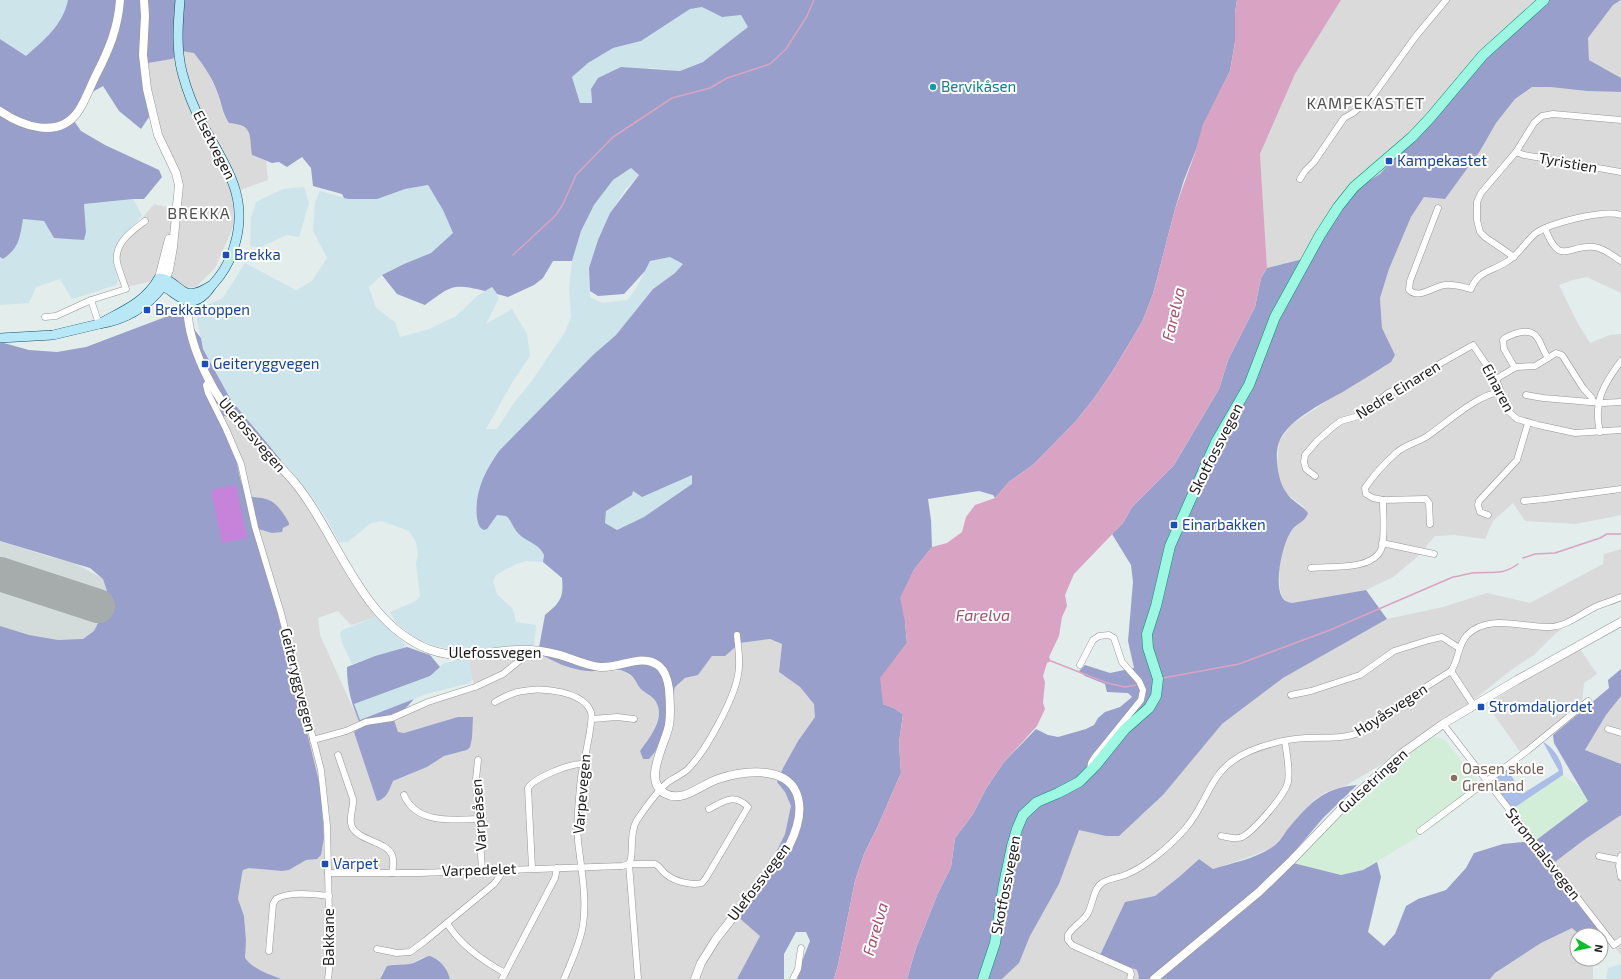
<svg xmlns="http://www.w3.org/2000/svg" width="1621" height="979" viewBox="0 0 1621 979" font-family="'Exo 2',sans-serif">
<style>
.residential{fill:#d9dad9}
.commercial{fill:#d2eed8}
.airport{fill:#d4dcdb}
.farmland{fill:#cee4eb}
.grass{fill:#aabde6}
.forest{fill:#999fcb;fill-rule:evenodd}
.pitch{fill:#c783d9}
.water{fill:#d9a4c4}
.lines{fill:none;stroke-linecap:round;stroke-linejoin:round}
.stream{stroke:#d9a4c4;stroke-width:1.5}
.taxiway{stroke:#a6acab;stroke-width:14}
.runway{stroke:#a6acab;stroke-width:34}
.minor-casing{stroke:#969696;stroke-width:7}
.tertiary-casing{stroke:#969696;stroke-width:9}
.secondary-casing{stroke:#0a506d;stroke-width:10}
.primary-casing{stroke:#078e79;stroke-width:11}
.minor{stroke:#fff;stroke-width:6}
.tertiary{stroke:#fff;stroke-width:8}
.secondary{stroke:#b8e8f6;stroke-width:9}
.primary{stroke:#9ef7e0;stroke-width:10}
.culture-dot{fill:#0f9aa8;stroke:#fff;stroke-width:1.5}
.transit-dot{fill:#1a4fb4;stroke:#fff;stroke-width:1.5}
.education-dot{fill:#8d6e63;stroke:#fff;stroke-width:1.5}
.labels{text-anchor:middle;stroke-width:4;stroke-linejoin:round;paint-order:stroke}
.culture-label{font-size:15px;fill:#0d838f;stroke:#fff;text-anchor:start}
.street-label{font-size:15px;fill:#1c1c1c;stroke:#fff}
.transit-label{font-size:15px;fill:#164399;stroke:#fff;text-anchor:start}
.education-label{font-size:15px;fill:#785e54;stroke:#fff;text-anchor:start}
.neighbourhood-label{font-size:16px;letter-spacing:1px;fill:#4f4f4f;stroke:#fff}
.water-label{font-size:16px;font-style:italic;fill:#a74e6a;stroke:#fff}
</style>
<rect width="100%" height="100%" fill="#e2edec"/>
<g class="residential">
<path d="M1341,0H1544L1380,174L1364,184L1311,257L1267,268L1260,154L1295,74Z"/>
<path d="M1621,1V78L1589,60L1588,38L1613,5Z"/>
<path d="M181,51L194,53L208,73L218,94L224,116L229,123H237L248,130L251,134L252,155L266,161L268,180L232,193L234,221L231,232L215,268L196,287L185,288L170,275H158L152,281L127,287L118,274V252L134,228L154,204L172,208L178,193L170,163L151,110L148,63L172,59Z"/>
<path d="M1532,87H1550L1587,91L1621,92V293L1587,277L1573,280L1559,285L1577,322L1590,343L1610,335L1621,334V515L1576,524L1525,521L1513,503L1493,521L1485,539L1455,535L1435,536L1416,558L1393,577L1366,590L1292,603L1286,601L1282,596L1280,588L1279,568L1284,548L1290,532L1296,524L1307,517L1304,507L1286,493L1281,482L1277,466L1279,442L1291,425L1395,356L1382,328L1380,298L1389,269L1411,217L1424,197L1445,199L1480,151L1496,123L1515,99Z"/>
<path d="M226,416L235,423L295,490L312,513L348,578L376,617L351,625L338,611L318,618L320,635L361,726L382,800L387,795L393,781L427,767L444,756L467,750L472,738V717L421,728L404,733L397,732L392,714L420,704L476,687L472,679L469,659L517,652L538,653L588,671H622L636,678L641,688L654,699L658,706L659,714L654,730L640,751L643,759H649L655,752L675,687L685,678L698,675L712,656L740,643L770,639L782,644L779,672L800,687L815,704V717L798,741L783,768L777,782L785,792L791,806L790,819L785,834L775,857L760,936L737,979H450L446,968L438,959L424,957L411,964H393L381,974L380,979H281L269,975L249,964L244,958L246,940L244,916L238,899L243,870L249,868L282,871L289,870L305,860L311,859L323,847L324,838L323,814L316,769L308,741L280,621L266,571L258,529L272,533L282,531L283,528L289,525L267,499L253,497L247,493L244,488L236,461L228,440L217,417Z"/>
<path d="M1621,549V597L1577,618L1555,634L1534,655L1511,670L1461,710L1387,761L1345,786L1326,792L1314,800L1272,848L1246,858L1213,869L1198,859L1179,877L1155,896L1125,902L1100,955L1137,970L1139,977L1138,979H1002L1019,963L1030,936L1059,884L1079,829L1106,836L1141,816L1163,795L1222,724L1283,678L1387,619L1443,607L1487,593L1530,603L1603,564L1604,554Z"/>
<path d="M1580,649L1597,674L1584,683L1582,702L1521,753L1487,705L1531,676Z"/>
<path d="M1621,696V764L1585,750L1606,715Z"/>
<path d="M1621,815V955L1551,865L1584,840Z"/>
<path d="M1573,927L1580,935H1577V959H1593V979H1490L1495,973L1541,943Z"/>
</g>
<g class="commercial">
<path d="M1436,737L1445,740L1483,789L1432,828L1363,870L1341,875L1293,863L1347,808L1381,776L1423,743L1430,738Z"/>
<path d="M1563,775L1583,790L1589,801L1535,841L1515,807L1536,794Z"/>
</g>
<path class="airport" d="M0,541L50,557L72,562L108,581L112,637L0,661Z"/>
<g class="farmland">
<path d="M0,0H68L66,12L48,37L26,56L0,39Z"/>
<path d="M702,7L722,17L741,15L749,28L703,62L680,71L650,68L591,89L592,103H580L572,77L585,65L613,48L641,41L690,9Z"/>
<path d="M631,168L639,175L626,189L610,213L598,240L589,268L590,297L602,303L628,300L638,285L650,261L670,257L684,264L675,273L653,289L616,335L593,355L531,418L499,451L490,464V525L494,518L497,515L506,516L519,534L533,542L544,555L543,562L526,561L516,564L496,575L493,581L497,594L513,609L516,622L536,625L534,645L456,650L435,646L415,638L396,623L390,612L416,601L420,596L416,563L418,554L416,542L409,531L382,521L371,523L348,542H339L325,516L308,492L231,400L203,348L197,320L198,309L223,298L245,263L296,290L312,281L327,258L313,231L315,202L320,191L348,199L428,185L443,210L453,233L431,253L404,264L382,275L369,287L376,308L395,322L400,337L429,329L456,316L477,296L492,287L499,298L486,324L512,309L527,334L530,356L513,381L486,429H497L513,404L531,382L565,332L571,317L569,288L572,261L581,231L594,205L613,180Z"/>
<path d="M304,187L309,203L299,237L287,235L258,248L250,246L251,217L256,202L283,189Z"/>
<path d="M133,199L142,215L130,231L114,256V265L118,280L116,285L72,299L60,279L36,287L29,303L0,305V257L4,259L20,237L23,219L44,221L54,238L86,232L84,204Z"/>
<path d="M692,474V484L644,517L617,530L605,523L606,511L632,495V491L668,484Z"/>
<path d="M376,617L405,644L404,649L375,656L352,664L343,645L340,634L342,630Z"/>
<path d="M462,659H469L472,679L470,683L426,694L360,721L353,704L430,676L444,663Z"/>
<path d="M1621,964V979H1606L1608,968Z"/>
</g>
<path class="grass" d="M1543,742C1553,747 1564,762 1563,775L1520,804L1515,807L1509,805L1492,783L1493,780L1507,768L1522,794L1559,771Z"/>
<g class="forest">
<path d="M68,0H1237L1235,13V42L1230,71L1217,97L1184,180L1175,209L1153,294L1142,322L1112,372L1095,397L1076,421L1034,464L1009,482L995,498L993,495L979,491L928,499L931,520L932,547L913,571L905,622L907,643L895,659L883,704L894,708L903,714L899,743L901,773L877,828L864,854L855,881L838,965L834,979H795L810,941L806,932H796L784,954V979H737L760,936L737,916L756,894L785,834L791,806L785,792L777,782L783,768L798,741L815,717L814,704L800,687L779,672L782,644L770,639L740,643L725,656H712L698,675L685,678L675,687L669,709L665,731L655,752L649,759H643L640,751C649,738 668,716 654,699C651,696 646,693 642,690C634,682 637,676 623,671C614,668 597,672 587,671C568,669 555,662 538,653L545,615C560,603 564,598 562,578L543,562L544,555C538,542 525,542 517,532C513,527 511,520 506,516L497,515L487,529L484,530C479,528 478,523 477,518C474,492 485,471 499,451L593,355L616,335L653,289L675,273L683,264L670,257L650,261L645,271L624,294L598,296L590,291L589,268L598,240L610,213L639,175L631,168L613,180L594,205L581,231L572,261H553L543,278L534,285L508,297L497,294L492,287L485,291C451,283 452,286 425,305L397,294L382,275L404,264L431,253L453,233L443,210L428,185L405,189L377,199H348L344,198L342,194L313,186L311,168L302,157L287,167L279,162L272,163L252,155C249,135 254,125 229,123C222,113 222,104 218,94C213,79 204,66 194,53L181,51L172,59L148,63L151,114L141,129L119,111L103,86L89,94L72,118L81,131L105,145L159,170L162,177L144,199H133L84,204L86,232L84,240L54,238L44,221L23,219C20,238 19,248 3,259L0,257V39L26,56C44,40 63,25 68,0ZM702,7L722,17L741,15L748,27L703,62L680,71L621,67L598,78L591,89L592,103H580L572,77L588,63L613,48L641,41L690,9ZM692,475V484L644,517L617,530L605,523L606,511L632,495L633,491L642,497Z"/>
<path d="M1544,0H1621L1613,5L1588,38L1589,60L1621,78V92L1587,91L1550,87H1532L1515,99L1496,123L1480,151L1445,199L1424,197L1411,217L1389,269L1380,298L1382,328L1395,355L1391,362C1374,373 1357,383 1341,393C1321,404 1288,420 1279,442C1274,455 1278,481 1286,492C1291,501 1302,505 1308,513C1306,522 1294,524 1290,533C1282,547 1274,583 1282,597C1284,601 1288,602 1292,603L1366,590L1387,619L1283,678L1222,724L1163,795L1119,836H1106L1079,830L1059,884L1030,936L1019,963L1002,979H907L916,948L938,893L951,867L955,838L973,814L987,787L1004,762L1036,729L1048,735L1058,737L1086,729L1094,725L1098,718L1105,712L1120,707L1132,697L1128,693L1107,692L1105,684L1085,676L1079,671L1085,665L1110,673L1134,668L1128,641L1133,582L1131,565L1112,534L1123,523L1132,507L1174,465L1219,389L1228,360L1255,307L1261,278L1267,268L1311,257L1349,198L1364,184L1380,174L1477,65Z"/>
<path d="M183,315L201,338L203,349L231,400L281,460V473L235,423L226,416L217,417C224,431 231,445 236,460C239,470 240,484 246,492C251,499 259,497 266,499C277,502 284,514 289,523V525L283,528L282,532L272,533L258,529L266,571L280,621L321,790L324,838L321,855L317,859L306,860L289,870L282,871L249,868L243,870L242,874L238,899L244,916L246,940L245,958C253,969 268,974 281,979H0V626L29,635L58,640L83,639L94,631L105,609L107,591L103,579L90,568L0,541V342L29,350L57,352L86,347L168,316Z"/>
<path d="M407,647L430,655L440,667L430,676L354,704L360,720L414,699L405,709L392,714L398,732L404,733L458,717H473L472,738L470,747L467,750L444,756L427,767L393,781C389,790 387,799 377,801L354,732L361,726C352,705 347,690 347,667L375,656Z"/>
<path d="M1621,669V696L1606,715L1585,750L1621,764V815L1584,840L1551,865L1608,938L1601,944V935H1580L1572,928L1541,943L1495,973L1490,979H1138L1139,977L1137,970L1100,955L1125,902L1155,896L1179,877L1199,859L1213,869C1232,863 1254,859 1271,848C1277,845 1283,836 1287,830C1309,804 1322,788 1357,785L1323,818L1290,857L1293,863L1341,875L1363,870L1377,862L1381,877L1368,932L1384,946L1395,934L1406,906L1418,899L1446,890L1466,868L1474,853L1503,844L1535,841L1588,801L1554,743L1553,735L1609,688L1608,680Z"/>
<path d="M430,956C441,960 447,968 450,979H380L387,966C394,964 402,965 409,964C417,963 423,957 430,956Z"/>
</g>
<path class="pitch" d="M236,485L247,538L222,543L211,490Z"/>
<path class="water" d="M1237,0H1341L1295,74L1260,154L1267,268L1261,278L1255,307L1228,360L1219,389L1174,465L1132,507L1123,523L1074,574L1065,595L1067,606L1062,617L1059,636L1049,657L1051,661L1047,663L1043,676L1045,682L1043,703L1045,709L1037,726L1004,762L987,787L973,814L955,838L951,867L938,893L916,948L907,979H834L838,965L855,881L864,854L877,828L901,773L899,743L903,714L894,708L883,704L880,678L907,643L905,622L900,598L913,571L932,547L947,543L962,532L966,517L975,505L995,498L1009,482L1034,464L1076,421L1095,397L1112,372L1142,322L1153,294L1175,209L1195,153L1203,124L1230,71L1235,42V13Z"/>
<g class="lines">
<g class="stream">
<path d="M513,255L556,215L563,204L576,175L613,137L672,98L710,88L727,78L770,64L786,49L807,16L814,0"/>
<path d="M1523,558L1535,554L1555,553L1600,538L1607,534H1621"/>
<path d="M1051,661L1107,683L1125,687L1136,685"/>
<path d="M1163,678L1239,664L1330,630L1453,577C1460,576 1466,574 1472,573C1491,571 1502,576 1518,564"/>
</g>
<path class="taxiway" d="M49,590L57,598L86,608L91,606L94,602L93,596L88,593L72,597"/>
<path class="runway" d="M0,574L98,606"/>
<g class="minor-casing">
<g id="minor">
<path d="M1516,152L1524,155L1621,172"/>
<path d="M1300,179L1305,171L1314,162L1344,118L1353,113L1372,97L1416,36L1446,0"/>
<path d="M1438,208L1410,281L1409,290C1419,300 1434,286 1445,285C1454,284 1463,287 1471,289C1478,270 1494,271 1508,261C1519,254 1526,241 1536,233C1551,223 1604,209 1621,215"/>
<path d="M1545,228C1560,268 1568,244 1594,247C1604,248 1613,256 1621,261"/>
<path d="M1514,257L1485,237L1480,232L1477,220V202L1481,193L1516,152L1534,123L1542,116L1553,114L1621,120"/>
<path d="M91,300L99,324"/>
<path d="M45,317L56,316L91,300L126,289C123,280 119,271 117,262C114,243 132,231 145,221"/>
<path d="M1548,358L1556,353L1562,355L1583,388L1592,398L1593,402"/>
<path d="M1496,379L1516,367L1535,366L1548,358C1538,343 1540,327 1517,333C1512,335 1506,336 1503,340L1504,349L1515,368"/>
<path d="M209,381L206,385L208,393L226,429L241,464L255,527L281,613L321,770L327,826L330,961L328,979"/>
<path d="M1526,395L1543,398L1602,403L1621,402"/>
<path d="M1600,432C1593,402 1603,385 1621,361"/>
<path d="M1315,476L1306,469L1304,462L1305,455L1317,441L1334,426L1341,421L1362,415L1388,393L1415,381L1441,363L1473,345L1496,379L1508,411L1517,419L1538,425L1575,433L1621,430"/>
<path d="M1524,501L1545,499L1621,489"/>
<path d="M1488,515L1480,512L1478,505L1479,501L1517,460L1528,423"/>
<path d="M1430,524L1429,503L1426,499L1383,500L1373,498L1366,494L1365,488C1373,476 1385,463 1396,453C1405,445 1416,443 1426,437C1444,425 1478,394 1500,392"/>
<path d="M1382,543L1434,554"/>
<path d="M1311,568C1331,566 1375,571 1382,547C1385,534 1383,514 1383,500"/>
<path d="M1080,665L1093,640L1099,636L1109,635L1114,638L1122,662L1139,681L1143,690L1141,700L1094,758L1091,763L1090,770"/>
<path d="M1451,671L1474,706"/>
<path d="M1291,695L1311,691L1360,675L1394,651L1429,640L1442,637L1459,648"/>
<path d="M495,702C504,697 513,692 523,691C542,687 583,691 591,712C594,721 583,764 581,777C579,798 576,820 578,841C581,868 587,897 583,925C580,944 571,962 564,979"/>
<path d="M592,719L617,717L634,719"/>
<path d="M1443,724L1614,945L1621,940"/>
<path d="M1608,729L1621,733"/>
<path d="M313,740L346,731L366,722L392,718L428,702L475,687L503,674L524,657L529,650"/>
<path d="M338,755L353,799C354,809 348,817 352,827C359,841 386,841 392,855C394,860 393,868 392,873"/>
<path d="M478,760L476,779L482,870"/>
<path d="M404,795C416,824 452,820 479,819"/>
<path d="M1420,831L1527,751L1588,701"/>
<path d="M1221,836C1228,837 1236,840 1242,837C1254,831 1285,795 1288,782C1290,770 1287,754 1285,742"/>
<path d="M1599,856L1619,860"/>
<path d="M1621,856L1619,866L1621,877"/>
<path d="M532,868L528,788C534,778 570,763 583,764"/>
<path d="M328,873H419L622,866L629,864C635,855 628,835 637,820C646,807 656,792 668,782C675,777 683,774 688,769C706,751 734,699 738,675C741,662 738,648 737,635"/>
<path d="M447,923C460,945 483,961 505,973"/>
<path d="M377,949L397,953L410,952L425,941L494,884L500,876L502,870"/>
<path d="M269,951L273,904L276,899C288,891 314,894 329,896"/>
<path d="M502,979L555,878L557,868"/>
<path d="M638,979L629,864H655C660,866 662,872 667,875C674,881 692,886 702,883L706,878L748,807C734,793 724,801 709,809"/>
<path d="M793,979L798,969L801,948"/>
<path d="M1130,979L1131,974L1130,971L1072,945L1068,940V935C1073,926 1083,922 1088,913C1093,904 1093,889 1102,883C1109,878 1118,878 1125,875C1146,867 1171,845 1185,829C1211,799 1207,770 1250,751C1267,744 1288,739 1306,738C1325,737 1343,740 1360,732L1410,697L1451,671C1459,660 1457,646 1467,635C1489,613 1523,628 1550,627C1567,626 1581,614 1595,607C1604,603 1613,601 1621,597"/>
</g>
</g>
<g class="tertiary-casing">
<g id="tertiary">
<path d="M144,0L145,16L143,55L147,89L158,135L176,173L179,185L173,247L169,270L163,285"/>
<path d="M0,111C22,126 57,139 77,113C85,102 90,87 96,75C109,50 118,28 120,0"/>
<path d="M162,283L159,278L169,239"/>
<path d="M189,295C183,321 197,358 210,382C230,421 267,450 295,483C338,535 361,625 431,650C468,663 496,647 531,650C543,651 555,653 566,657C577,661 589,666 600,667C620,669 642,652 659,666C666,672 668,681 669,689C670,701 671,713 669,725C666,743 641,782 666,794C683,803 702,784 718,779C741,771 784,765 796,792C804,810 797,830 789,846L716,939L701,963L695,979"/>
<path d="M1154,979L1259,892L1291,861L1348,802L1401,754L1443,724L1517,680L1621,622"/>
</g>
</g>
<g class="secondary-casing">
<g id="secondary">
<path d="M180,0C178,24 176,48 182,72C187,91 194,109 203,125C225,166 249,196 235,244C231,259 224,272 214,283C211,286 209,290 206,293C189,311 179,295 163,286C147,307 125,320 99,324C122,311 145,303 159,278C175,279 181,297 195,293C201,292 207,288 212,285"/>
<path d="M0,338L53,335L99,324"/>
</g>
</g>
<g class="primary-casing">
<path id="primary" d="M983,979L995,943L1003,889L1012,846L1017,829L1023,815L1037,802L1058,793L1079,782L1096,765L1125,729L1149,708L1156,696L1158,679L1148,648L1147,634L1156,606L1170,546L1216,442L1249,385L1275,317L1320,235L1338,207L1354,187L1412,137L1430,118L1483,55L1544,0"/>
</g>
<use href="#minor" class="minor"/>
<use href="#tertiary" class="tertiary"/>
<use href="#secondary" class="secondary"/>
<use href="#primary" class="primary"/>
</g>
<circle class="culture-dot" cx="933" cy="87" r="4"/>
<g class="transit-dot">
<rect x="1385" y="157" width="8" height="8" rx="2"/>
<rect x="222" y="251" width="8" height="8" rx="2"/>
<rect x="143" y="306" width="8" height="8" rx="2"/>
<rect x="201" y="360" width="8" height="8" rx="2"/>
<rect x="1170" y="521" width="8" height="8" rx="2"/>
<rect x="1477" y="703" width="8" height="8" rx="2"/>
<rect x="321" y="860" width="8" height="8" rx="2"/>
</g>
<circle class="education-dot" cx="1454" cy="778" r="4"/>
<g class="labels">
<g class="culture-label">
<text x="941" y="92">Bervikåsen</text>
</g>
<g class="street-label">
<text transform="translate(214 145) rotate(63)" y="5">Elsetvegen</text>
<text transform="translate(1568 163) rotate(10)" y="5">Tyristien</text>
<text transform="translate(1498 388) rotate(62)" y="5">Einaren</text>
<text transform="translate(1398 390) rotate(-32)" y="5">Nedre Einaren</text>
<text transform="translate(252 435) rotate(49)" y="5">Ulefossvegen</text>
<text transform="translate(1216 449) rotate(-63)" y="5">Skotfossvegen</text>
<text x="495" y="658">Ulefossvegen</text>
<text transform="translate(298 680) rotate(76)" y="5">Geiteryggvegen</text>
<text transform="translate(1391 710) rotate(-33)" y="5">Høyåsvegen</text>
<text transform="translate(1373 781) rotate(-42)" y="5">Gulsetringen</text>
<text transform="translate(582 794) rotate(-85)" y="5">Varpevegen</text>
<text transform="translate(479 815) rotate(-94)" y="5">Varpeåsen</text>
<text transform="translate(1543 854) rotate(52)" y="5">Strømdalsvegen</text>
<text transform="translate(479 870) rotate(-2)" y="5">Varpedelet</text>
<text transform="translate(759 882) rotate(-53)" y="5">Ulefossvegen</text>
<text transform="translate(1006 885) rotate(-79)" y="5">Skotfossvegen</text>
<text transform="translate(329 937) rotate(-90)" y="5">Bakkane</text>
</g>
<g class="transit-label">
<text x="1397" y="166">Kampekastet</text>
<text x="234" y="260">Brekka</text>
<text x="155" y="315">Brekkatoppen</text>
<text x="213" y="369">Geiteryggvegen</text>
<text x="1182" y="530">Einarbakken</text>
<text x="1489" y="712">Strømdaljordet</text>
<text x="333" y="869">Varpet</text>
</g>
<g class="education-label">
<text x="1462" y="774">Oasen skole<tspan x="1462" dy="17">Grenland</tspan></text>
</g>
<g class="neighbourhood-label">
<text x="1366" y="109">KAMPEKASTET</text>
<text x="199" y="219">BREKKA</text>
</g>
<g class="water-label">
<text transform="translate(1173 314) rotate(-77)" y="6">Farelva</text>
<text x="983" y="621">Farelva</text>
<text transform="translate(875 929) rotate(-74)" y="6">Farelva</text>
</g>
</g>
<g transform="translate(1589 947) rotate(99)"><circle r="19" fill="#ffffff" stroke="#a4a4a4"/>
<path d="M0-3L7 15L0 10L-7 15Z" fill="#09bf2a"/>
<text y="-6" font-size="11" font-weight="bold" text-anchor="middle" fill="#1c1c1c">N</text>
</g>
</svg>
